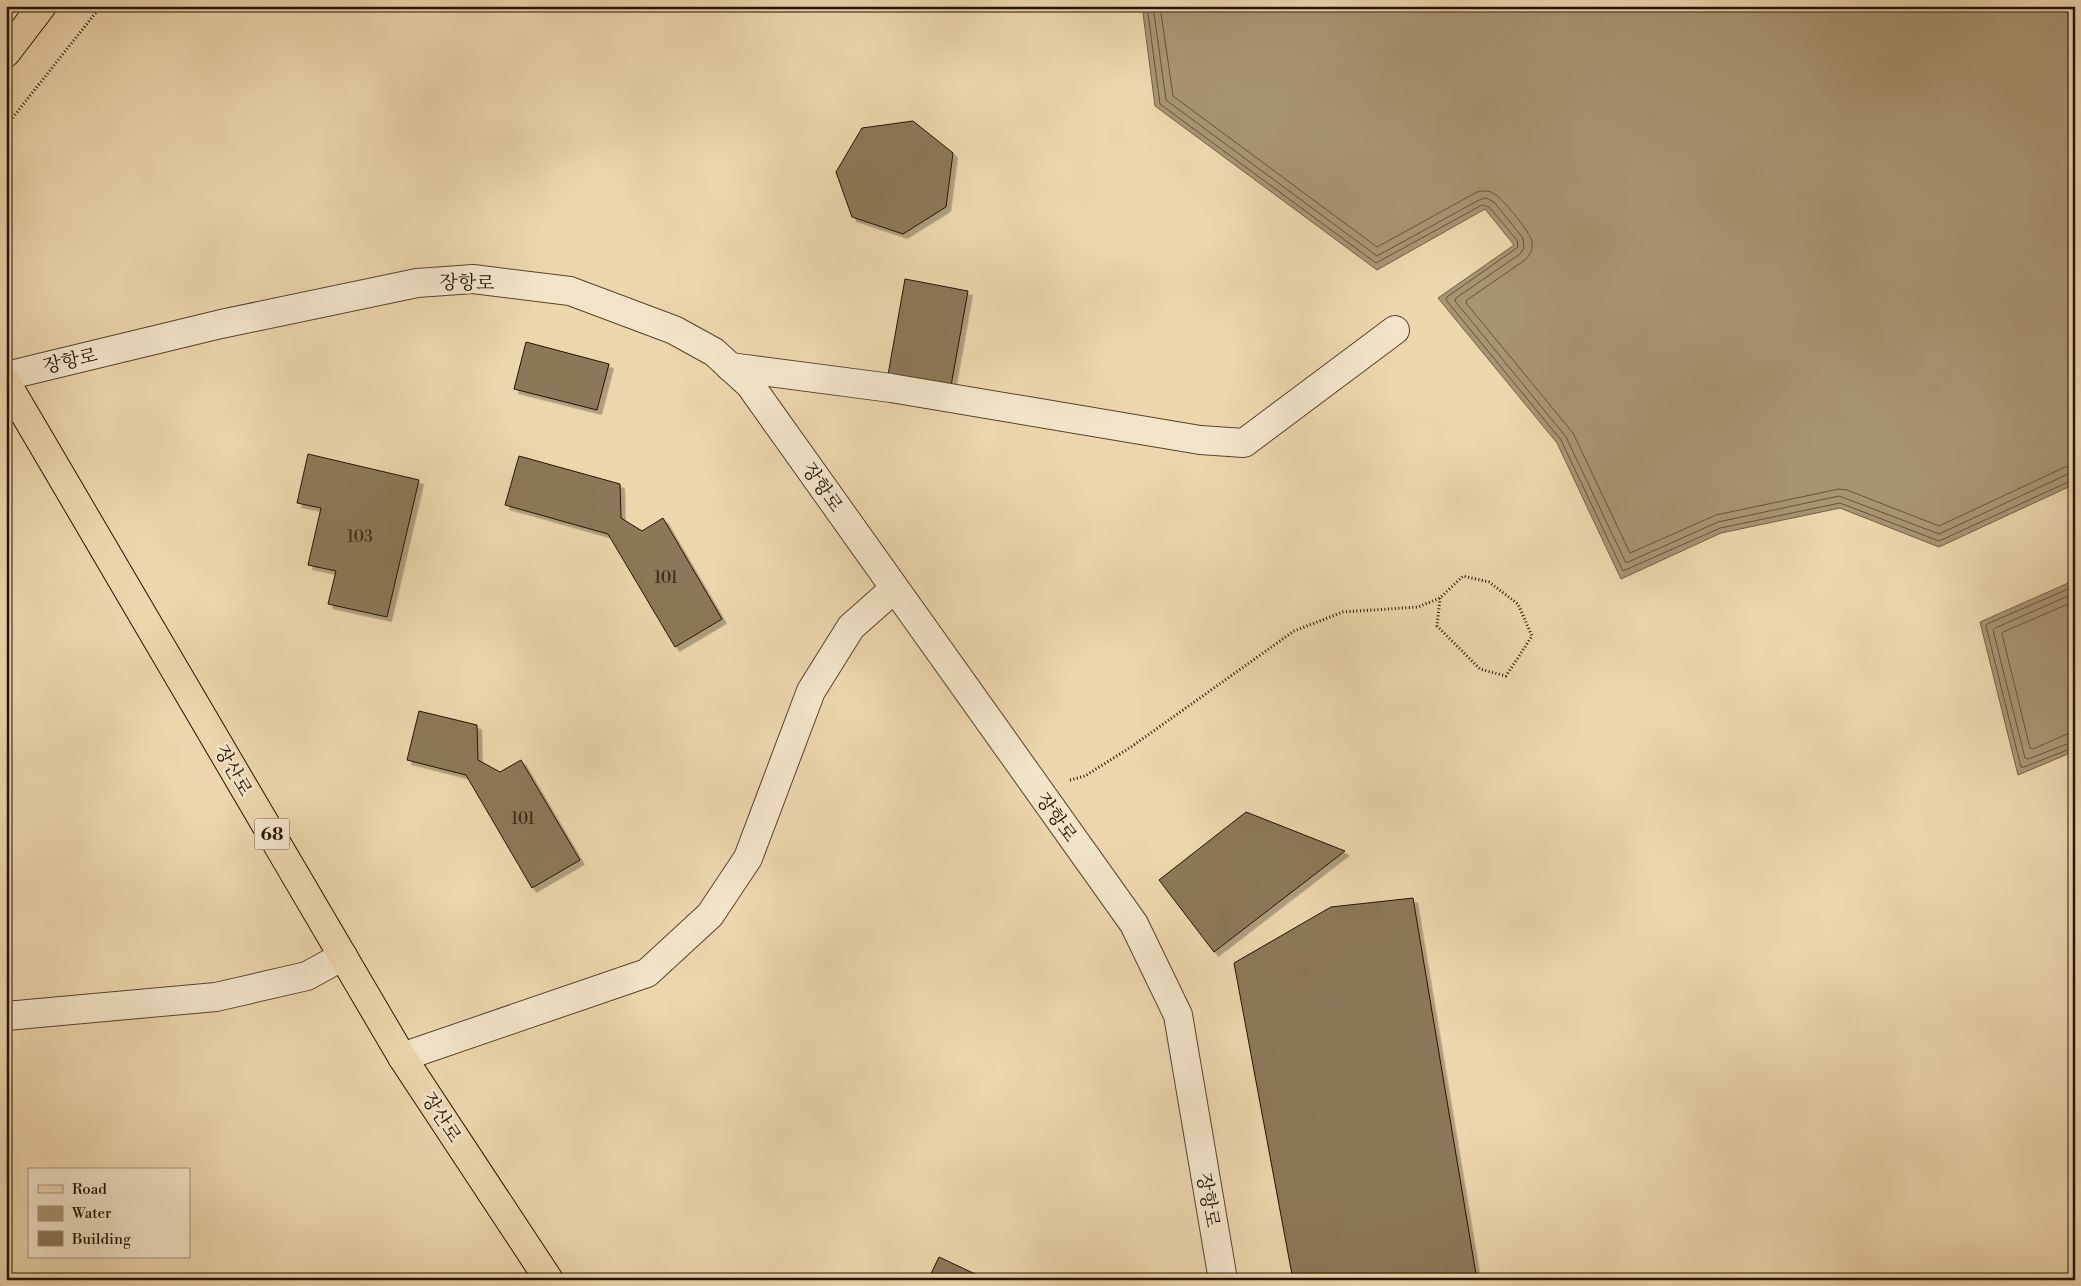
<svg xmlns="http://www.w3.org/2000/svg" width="2081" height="1286" viewBox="0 0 2081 1286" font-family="'Libre Bodoni','Noto Serif KR',serif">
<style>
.water{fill:#a89372;stroke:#745f44}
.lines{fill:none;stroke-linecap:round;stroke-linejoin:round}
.shore{stroke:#665239;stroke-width:1}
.building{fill:#8c7859;stroke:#251200;filter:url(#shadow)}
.minor-casing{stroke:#57432b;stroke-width:30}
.major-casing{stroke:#251200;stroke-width:30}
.highway-casing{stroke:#251200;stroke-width:30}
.path{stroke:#251200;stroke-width:3;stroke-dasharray:1 2.5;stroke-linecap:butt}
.minor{stroke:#f3e4c9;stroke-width:28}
.major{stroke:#ecd6ac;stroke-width:28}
.highway{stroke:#ecd6ac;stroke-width:28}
.labels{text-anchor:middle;stroke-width:5;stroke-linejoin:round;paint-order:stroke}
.number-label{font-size:16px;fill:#3f2c16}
.shield{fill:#f3e4c9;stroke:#63513c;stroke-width:1}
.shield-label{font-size:18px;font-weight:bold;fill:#251200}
.street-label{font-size:19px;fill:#251200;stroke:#f3e4c9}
</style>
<defs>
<filter id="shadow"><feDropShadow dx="4.5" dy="4.5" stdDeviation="0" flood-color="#0004"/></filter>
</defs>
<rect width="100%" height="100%" fill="#ecd6ac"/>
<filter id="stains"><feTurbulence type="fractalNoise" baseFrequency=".004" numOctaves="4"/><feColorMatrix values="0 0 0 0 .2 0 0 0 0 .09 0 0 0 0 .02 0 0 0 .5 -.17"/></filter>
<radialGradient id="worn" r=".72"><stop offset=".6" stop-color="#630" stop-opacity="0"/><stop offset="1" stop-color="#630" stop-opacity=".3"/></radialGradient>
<g class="water">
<path d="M1142,6H2075V484L1939,547L1840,508L1721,533L1621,579L1557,443L1438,298L1514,245L1485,209L1377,270L1155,106Z"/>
<path d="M2075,580V751L2018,775L1980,622Z"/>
</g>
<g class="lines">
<g class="shore">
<path d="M1147,6L1160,104L1376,263L1482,205L1489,207L1517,240L1518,247L1447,297L1446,300L1561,440L1623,571L1720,528L1840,503L1939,541L2075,479"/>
<path d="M1153,6L1166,100L1377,256L1479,200L1486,198L1494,202L1523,238L1524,248L1520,254L1456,298L1455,301L1566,437L1626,563L1718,522L1839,496L1939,534L2068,474L2075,473"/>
<path d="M1160,6L1173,96L1377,247L1477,192C1483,191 1488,190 1493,193C1502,197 1531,233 1532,242C1533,250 1530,255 1525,260L1467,300L1466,303L1573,433L1630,553L1716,515L1839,489L1847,490L1939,526L2065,467L2075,466"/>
<path d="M2075,586L1987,624L1986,626L2021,767H2024L2075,747"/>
<path d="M2075,593L1995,628L1993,630L2025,758L2028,759L2075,741"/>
<path d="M2075,601L2003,632L2002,634L2030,748L2033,749L2067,734L2075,733"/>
</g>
</g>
<g class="building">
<path d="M913,121L953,153L946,207L903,234L852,217L836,172L862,128Z"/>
<path d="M905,279L968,291L951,386L888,375Z"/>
<path d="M526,342L609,364L597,410L514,389Z"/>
<path d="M308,454L419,480L387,617L328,604L336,571L308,565L321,508L297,503Z"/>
<path d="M519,456L620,484L621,518L642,531L663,518L722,619L675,647L608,534L505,505Z"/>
<path d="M419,711L477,725L478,760L500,772L521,760L580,860L532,888L466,775L407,760Z"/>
<path d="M1246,812L1345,851L1214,952L1159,880Z"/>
<path d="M1413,898L1477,1280H1293L1234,963L1331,907Z"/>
<path d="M939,1257L988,1280H928Z"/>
</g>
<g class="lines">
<g class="minor-casing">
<g id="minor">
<path d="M730,367L891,388L1200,440L1244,443L1395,330"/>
<path d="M6,376L221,324L417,283L473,279L570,291L674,330L714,352L750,385L1134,924L1178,1015L1223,1280"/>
<path d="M6,1016L216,997L307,976L343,956"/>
<path d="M402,1057L647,973L710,915L748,858L811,691L851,627L894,589"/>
</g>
</g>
<g class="major-casing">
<path id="major" d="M6,382L402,1057L549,1280"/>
</g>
<g class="highway-casing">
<path id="highway" d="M6,53L42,6"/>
</g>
<g class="path">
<path d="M6,126L101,6"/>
<path d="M1070,780L1085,776L1131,747L1294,631L1343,612L1418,607L1440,598L1463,576L1489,582L1518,604L1532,636L1506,676L1480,669L1437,626L1440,598"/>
</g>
<use href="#minor" class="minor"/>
<use href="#major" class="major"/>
<use href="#highway" class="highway"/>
</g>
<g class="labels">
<g class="number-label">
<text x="360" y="542">103</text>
<text x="666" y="583">101</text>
<text x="523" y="824">101</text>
</g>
<rect class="shield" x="254.5" y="818.5" width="35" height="31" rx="4"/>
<g class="shield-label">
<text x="272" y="840">68</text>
</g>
<g class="street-label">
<text transform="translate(467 282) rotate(1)" y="7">장항로</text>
<text transform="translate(70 360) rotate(-13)" y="7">장항로</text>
<text transform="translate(823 487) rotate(55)" y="7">장항로</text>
<text transform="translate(234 770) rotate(60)" y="7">장산로</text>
<text transform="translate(1057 817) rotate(54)" y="7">장항로</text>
<text transform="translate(442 1117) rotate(57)" y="7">장산로</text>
<text transform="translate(1209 1200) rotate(80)" y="7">장항로</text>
</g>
</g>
<rect width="2081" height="1286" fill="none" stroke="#ecd6ac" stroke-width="25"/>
<rect x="8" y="8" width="2066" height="1271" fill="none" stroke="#251200" stroke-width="2.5"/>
<rect x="12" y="12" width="2056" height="1261" fill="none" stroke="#251200"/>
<rect x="28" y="1168" width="162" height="90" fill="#f3e4c9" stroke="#a19079"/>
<rect x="38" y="1185" width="25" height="8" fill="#ecd6ac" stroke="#a19079"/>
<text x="72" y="1194" font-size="15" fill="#251200">Road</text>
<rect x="38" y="1206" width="25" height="15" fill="#a89372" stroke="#a19079"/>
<text x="72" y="1218" font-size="15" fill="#251200">Water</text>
<rect x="38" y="1231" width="25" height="15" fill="#8c7859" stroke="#a19079"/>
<text x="72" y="1244" font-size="15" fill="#251200">Building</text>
<rect width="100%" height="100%" filter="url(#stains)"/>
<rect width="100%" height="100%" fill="url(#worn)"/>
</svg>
